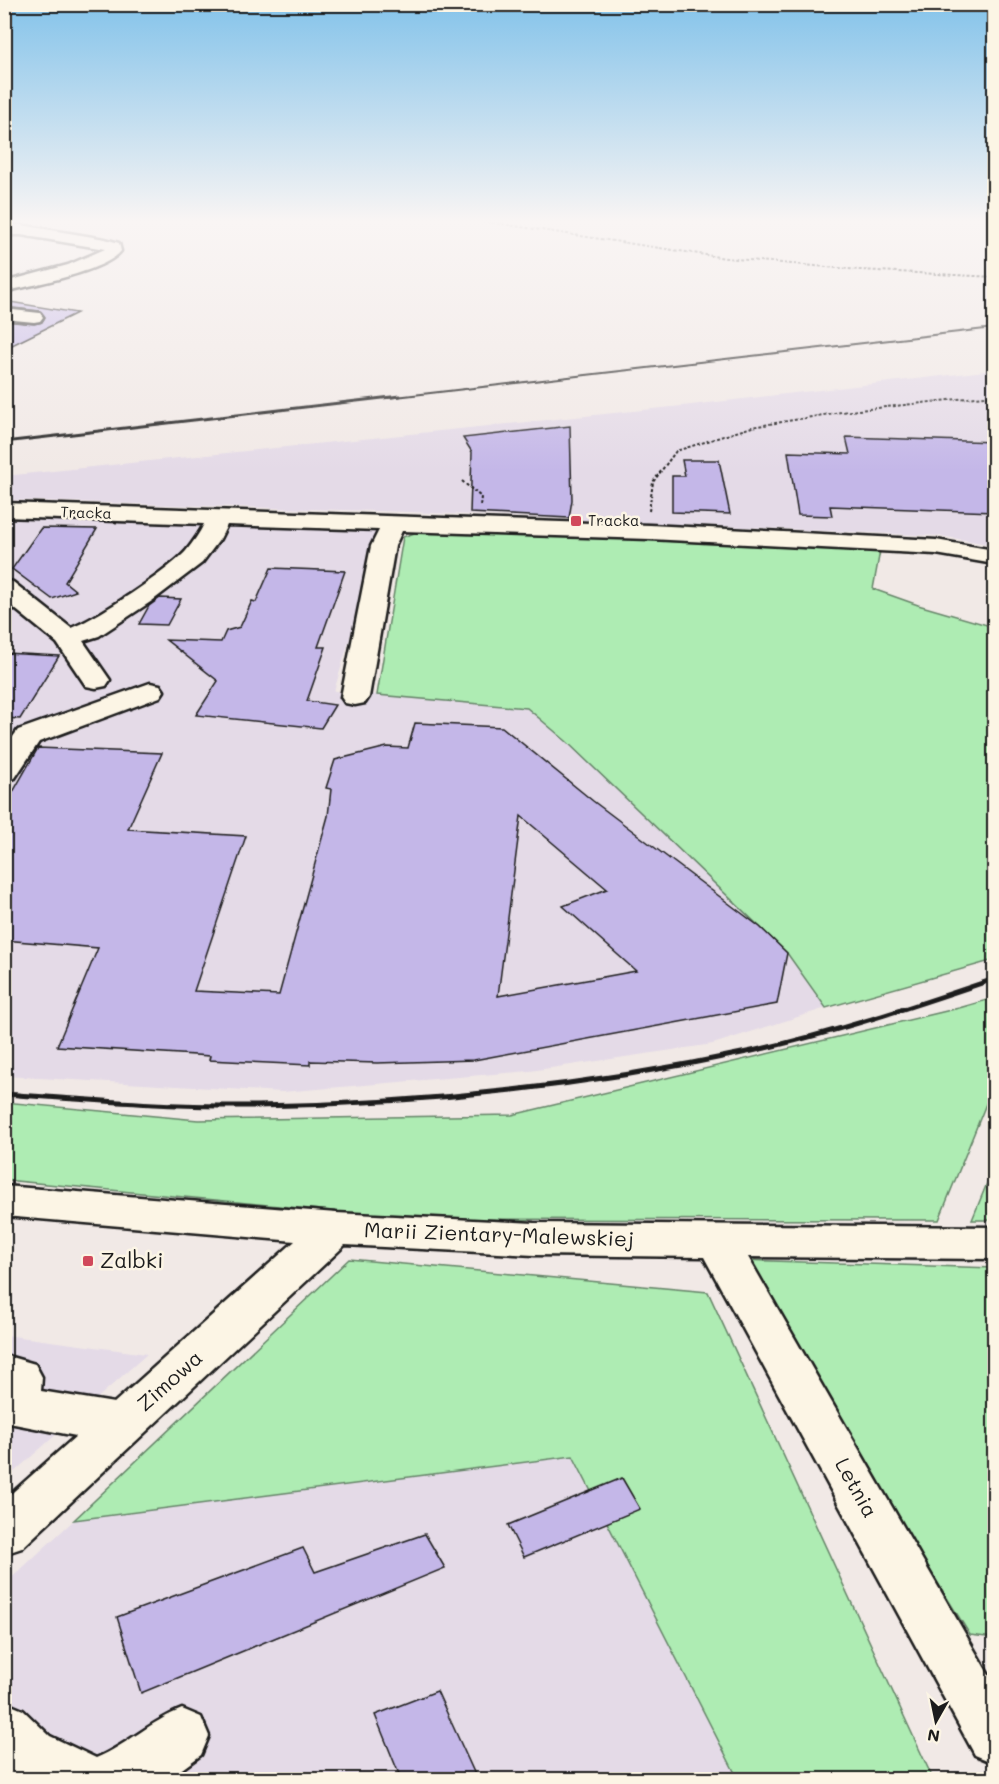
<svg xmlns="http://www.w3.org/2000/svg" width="999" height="1784" viewBox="0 0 999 1784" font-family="Mali,sans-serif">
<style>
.built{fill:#e4dae7}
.green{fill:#aeecb3;stroke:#658468;stroke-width:1.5}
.building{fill:#c4b7e8;stroke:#1c1c1c;stroke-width:1.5;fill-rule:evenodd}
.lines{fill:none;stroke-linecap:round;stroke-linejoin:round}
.minor-casing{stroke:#1c1c1c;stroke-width:5}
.path{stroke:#1c1c1c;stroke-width:2;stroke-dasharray:3 2;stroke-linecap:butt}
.minor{fill:#fcf5e5;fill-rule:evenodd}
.rail-far2{stroke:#1c1c1c;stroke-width:2}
.rail-far1{stroke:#1c1c1c;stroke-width:3}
.rail{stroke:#1c1c1c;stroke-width:5}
.poi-dot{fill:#d1495b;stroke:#fcf5e5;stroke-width:2}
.labels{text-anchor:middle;stroke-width:5;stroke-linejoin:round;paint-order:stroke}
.far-street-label{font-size:15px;fill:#1c1c1c;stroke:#fcf5e5}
.far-poi-label{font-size:15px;fill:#1c1c1c;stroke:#fcf5e5;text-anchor:start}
.near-street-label{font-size:21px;fill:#1c1c1c;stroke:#fcf5e5}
.near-poi-label{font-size:21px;fill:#1c1c1c;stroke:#fcf5e5;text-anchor:start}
</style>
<rect width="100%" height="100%" fill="#f1e9e6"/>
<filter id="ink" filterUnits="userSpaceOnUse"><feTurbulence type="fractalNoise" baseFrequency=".0167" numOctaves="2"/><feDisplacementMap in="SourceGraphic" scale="12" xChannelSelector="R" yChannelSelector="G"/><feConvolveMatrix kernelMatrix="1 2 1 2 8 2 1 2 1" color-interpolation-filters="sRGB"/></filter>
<g filter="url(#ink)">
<g class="built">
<path d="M994,370V545L940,536L409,512L5,500V476L691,405Z"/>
<path d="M4,514L383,528L334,691L527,708L566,741L787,953L826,1008L713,1044L530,1071L282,1092L5,1076Z"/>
<path d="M5,1335L147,1354L5,1480Z"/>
<path d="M573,1456L738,1779L5,1780V1584L74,1520Z"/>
</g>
<g class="green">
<path d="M423,530L880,551L873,589L918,605L994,627V960L826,1008L787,953L566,741L527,708L377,695L403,537Z"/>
<path d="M994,998V1084L939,1220L416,1219L5,1180L4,1102L198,1120L512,1115L959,1008Z"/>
<path d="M994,1166V1220H972Z"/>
<path d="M349,1259L708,1292L933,1779H738L573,1456L74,1520Z"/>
<path d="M738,1260L994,1268V1638L970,1635Z"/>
</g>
<g class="building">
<path d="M4,301L77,313L4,349V321L34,324L42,322L45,317L40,311L4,307Z"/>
<path d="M570,426L572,500L569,518L470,513L472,452L463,438Z"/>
<path d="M846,437L994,442V512L830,506L832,516L798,515L788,452L850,454Z"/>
<path d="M682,460H719L730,514L672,512V476H685Z"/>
<path d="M41,528L97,529L65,582L76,591L52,599L12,569Z"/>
<path d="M271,568L345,571L318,647H326L307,701L335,705L321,728L196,715L218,681L166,640L221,642L226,631L240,627L252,601L256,602Z"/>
<path d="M160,598L181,599L167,625L139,624L149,606Z"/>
<path d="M4,653L59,656L20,719L4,718Z"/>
<path d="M415,723L502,727L593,801L760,927L787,953L777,1004L474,1060L377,1063L310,1061V1065L209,1060L210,1056L57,1046L98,948L4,940V808L38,748L162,753L128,829L246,836L194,991L279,995L328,816L331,789L326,788L335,760L387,747L408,748ZM521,816L607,889L563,906L636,971L498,996Z"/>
<path d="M622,1478L640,1509L524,1557L508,1525Z"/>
<path d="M425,1534L445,1568L141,1693L117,1617L303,1548L315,1572Z"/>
<path d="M437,1691L477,1779H401L375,1715Z"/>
</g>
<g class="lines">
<g class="minor-casing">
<g id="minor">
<path d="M4,225H21L105,239L119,243L121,251C105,272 31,285 4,292V282L68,265L105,249L21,235H4Z"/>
<path d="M4,309L40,313L43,317L40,321L34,322L4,319Z"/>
<path d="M4,503L650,525L936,540L994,550V564L936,554L650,539L402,531L395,546L369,697L365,703L355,705L345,703L341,697L371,546L379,530L227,525L220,539L202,563L152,601L99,636L83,641L110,680L106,686L96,688L86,686L57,643L4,600V580L13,582L71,628C96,619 168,571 186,551C193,542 199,534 204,524L4,517Z"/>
<path d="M150,683L160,685L164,691L160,697L39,742L15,778L4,781V749L18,730Z"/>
<path d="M4,1186L336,1213L534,1223L994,1227V1259L748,1257L994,1684V1763L975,1755L704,1257L534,1255L345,1245L22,1548L4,1554V1500L76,1436L4,1422V1355L35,1364L42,1377L41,1391L114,1403L295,1241L4,1216Z"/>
<path d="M4,1702L23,1710L50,1736L96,1758C127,1745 151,1721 182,1709L201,1717L209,1736L201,1755L167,1780H19L4,1769Z"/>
</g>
</g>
<g class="path">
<path d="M482,221L726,258L860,270L994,277"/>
<path d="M462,481L481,497L480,507"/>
<path d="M649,511L653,482L676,451L752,427L841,412L994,395"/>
</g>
<use href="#minor" class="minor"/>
<path class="rail-far2" d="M387,398L994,328"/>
<path class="rail-far1" d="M4,442L400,396"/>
<path class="rail" d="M4,1094C88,1100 172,1107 256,1106C423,1104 589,1086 752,1051C834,1033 914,1006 994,979"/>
</g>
</g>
<linearGradient id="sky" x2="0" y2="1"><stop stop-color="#84c3ea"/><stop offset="0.47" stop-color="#f9f5f4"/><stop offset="1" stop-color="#f9f5f4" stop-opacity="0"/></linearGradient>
<rect width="999" height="471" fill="url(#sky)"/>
<g class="poi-dot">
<rect x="570" y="515" width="12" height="12" rx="3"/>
<rect x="82" y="1255" width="12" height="12" rx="3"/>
</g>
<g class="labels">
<g class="far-street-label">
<text transform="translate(86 513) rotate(2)" y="5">Tracka</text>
</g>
<g class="far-poi-label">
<text x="588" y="526">Tracka</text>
</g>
<g class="near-street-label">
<text transform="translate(499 1235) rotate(2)" y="7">Marii Zientary-Malewskiej</text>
<text transform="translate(170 1381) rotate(-42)" y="7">Zimowa</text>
<text transform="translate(856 1488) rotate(61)" y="7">Letnia</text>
</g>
<g class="near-poi-label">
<text x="100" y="1268">Zalbki</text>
</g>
</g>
<rect width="999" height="1784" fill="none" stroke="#fcf5e5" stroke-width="24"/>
<rect x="12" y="12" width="975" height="1760" fill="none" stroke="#1c1c1c" stroke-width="2" filter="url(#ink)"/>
<g transform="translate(936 1721) rotate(189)" stroke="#fcf5e5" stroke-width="4.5" paint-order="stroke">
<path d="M0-4.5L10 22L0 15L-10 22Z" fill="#1c1c1c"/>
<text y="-9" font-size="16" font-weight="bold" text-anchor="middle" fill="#1c1c1c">N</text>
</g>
</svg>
